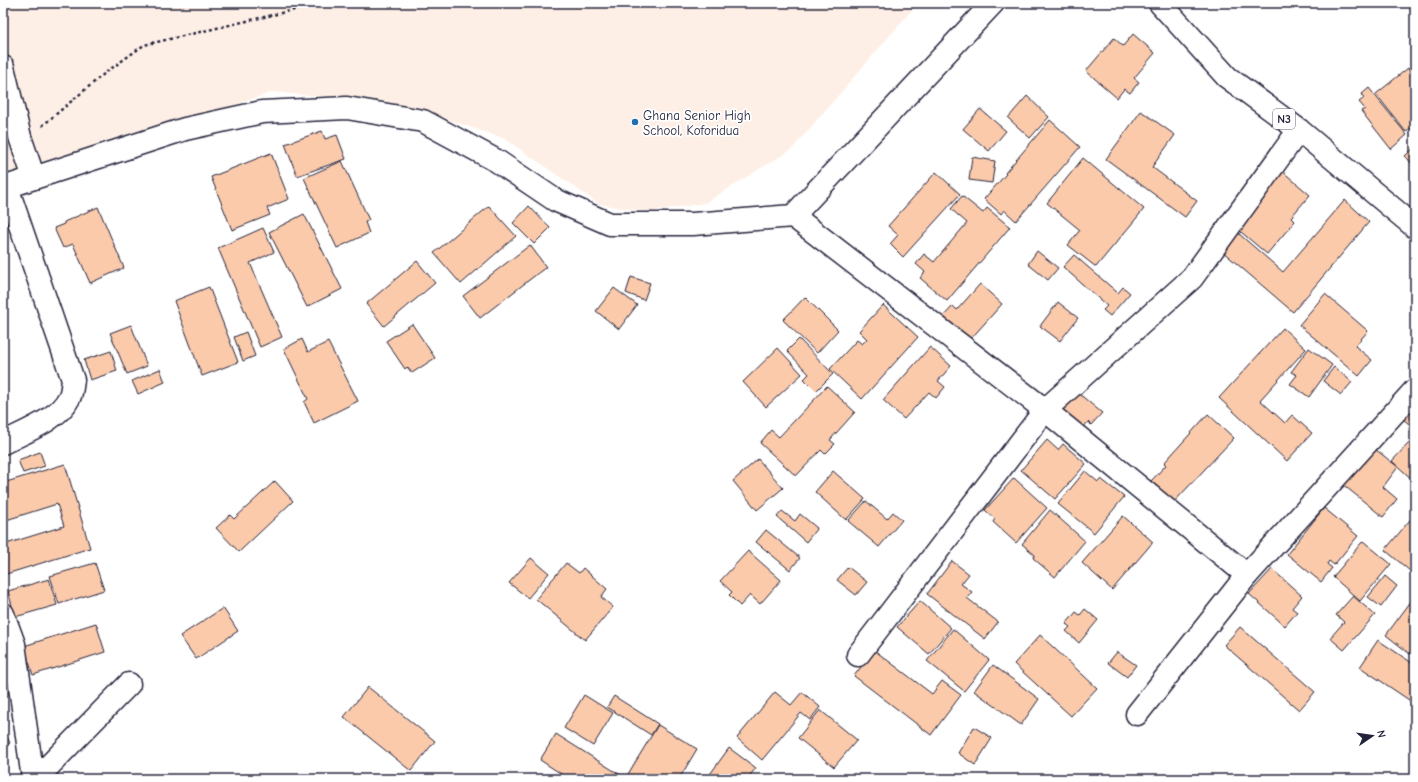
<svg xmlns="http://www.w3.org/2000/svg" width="1418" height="782" viewBox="0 0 1418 782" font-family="'Comic Neue',sans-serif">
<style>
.built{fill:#feefe6}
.building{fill:#fbcaab;stroke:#22223b}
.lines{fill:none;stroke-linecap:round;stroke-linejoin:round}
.minor-casing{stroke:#22223b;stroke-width:25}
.major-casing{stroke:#22223b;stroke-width:25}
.path{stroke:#22223b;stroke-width:2.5;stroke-dasharray:3 3;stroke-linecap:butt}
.minor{stroke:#fff;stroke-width:22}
.major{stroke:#fff;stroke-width:22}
.poi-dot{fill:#1f6fb2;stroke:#fff;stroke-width:1.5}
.labels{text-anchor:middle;stroke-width:3.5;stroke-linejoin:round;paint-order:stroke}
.shield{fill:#fff;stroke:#646476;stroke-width:1}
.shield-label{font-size:12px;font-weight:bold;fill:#22223b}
.poi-label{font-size:13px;fill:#22223b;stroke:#fff;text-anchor:start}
</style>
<rect width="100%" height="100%" fill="#fff"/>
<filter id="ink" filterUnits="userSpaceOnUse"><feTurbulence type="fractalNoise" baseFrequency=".025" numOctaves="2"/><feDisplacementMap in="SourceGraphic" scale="8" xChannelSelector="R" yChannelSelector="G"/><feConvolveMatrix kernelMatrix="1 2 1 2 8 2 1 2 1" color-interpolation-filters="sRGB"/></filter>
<g filter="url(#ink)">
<path class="built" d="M3,3H918L792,149L705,203L648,212L599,204L505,139L405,105L273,92L3,181Z"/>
<g class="building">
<path d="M1406,3H1415V13Z"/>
<path d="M1133,34L1155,53L1134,78L1139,82L1130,93L1124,89L1117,98L1086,71L1114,38L1123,46Z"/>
<path d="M1408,68L1412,73L1415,71V125L1406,132L1376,94Z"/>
<path d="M1369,88L1407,135L1391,149L1361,111L1365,109L1359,102L1364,98L1362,94Z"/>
<path d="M1027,96L1049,117L1030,138L1008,118Z"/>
<path d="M980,109L1006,131L989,151L963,129Z"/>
<path d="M1141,111L1175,135L1152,167L1197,201L1185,217L1106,159Z"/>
<path d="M1050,120L1080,147L1016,221L1004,210L1001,214L984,199L1006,174L1005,173Z"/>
<path d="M322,131L325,139L337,135L346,159L297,176L285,144Z"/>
<path d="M1415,147V167L1405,156Z"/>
<path d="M271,153L289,199L267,208L270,215L232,230L211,177Z"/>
<path d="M972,157L995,161L992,183L969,180Z"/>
<path d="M1083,158L1144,209L1096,267L1068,245L1080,230L1047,203Z"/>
<path d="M342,161L369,220L365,222L369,233L337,248L304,178Z"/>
<path d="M1281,170L1310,195L1291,217L1295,221L1267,254L1234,226Z"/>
<path d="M936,172L960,194L903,257L890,244L898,235L888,226Z"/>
<path d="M962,196L983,213L987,208L1010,227L947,301L920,278L925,272L916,264L924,254L934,262L967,223L951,209Z"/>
<path d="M1345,200L1369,222L1293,312L1222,251L1238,233L1283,272Z"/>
<path d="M489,206L516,236L461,284L434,253Z"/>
<path d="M529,206L550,228L534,244L513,223Z"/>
<path d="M98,207L124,268L90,283L73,244L63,248L54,228L64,224V222Z"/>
<path d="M304,214L342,289L307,307L269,232Z"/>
<path d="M263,228L274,252L250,263L282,337L260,347L218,248Z"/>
<path d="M530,245L546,267L480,318L463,296Z"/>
<path d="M1037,251L1058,268L1048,280L1028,264Z"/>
<path d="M1074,255L1118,293L1123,287L1130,293L1110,316L1103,310L1107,306L1063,267Z"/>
<path d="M417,261L435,283L384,326L366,304Z"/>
<path d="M631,277L650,283L644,300L626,293Z"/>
<path d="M980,284L1002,304L967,343L940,320L953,306L957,310Z"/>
<path d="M209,287L238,362L202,376L174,301Z"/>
<path d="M614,288L637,305L619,329L596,311Z"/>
<path d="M1325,294L1368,331L1355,346L1372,360L1359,376L1299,325Z"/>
<path d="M805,297L838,330L817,353L783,320Z"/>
<path d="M1058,302L1078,318L1060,341L1040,326Z"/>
<path d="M883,305L918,337L862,399L830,369L857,340L862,344L867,339L859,331Z"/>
<path d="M412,324L435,358L412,373L407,367L405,369L386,341Z"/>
<path d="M131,325L147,366L127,374L110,333Z"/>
<path d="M1283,328L1306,349L1260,400L1285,423L1292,415L1312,433L1287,461L1219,398Z"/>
<path d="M246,332L255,356L243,361L234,337Z"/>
<path d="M302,339L308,352L328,342L358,401L314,423L304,402L308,399L284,349Z"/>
<path d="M799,339L833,374L816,391L804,379L809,374L787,351Z"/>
<path d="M930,347L951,366L938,381L945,387L936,398L929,392L904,419L883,400Z"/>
<path d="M778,348L802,374L766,407L743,382Z"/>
<path d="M1309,348L1332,365L1309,397L1290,384L1297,375L1291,372Z"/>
<path d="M111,351L117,371L90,380L84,360Z"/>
<path d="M1334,367L1352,382L1341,395L1323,381Z"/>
<path d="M160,369L165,382L138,394L132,381Z"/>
<path d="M827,386L855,412L830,440L835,444L825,454L821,450L796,476L760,443L771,430L779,437Z"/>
<path d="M1077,392L1102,413L1091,425L1088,422L1082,429L1061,411Z"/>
<path d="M1415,406V429L1403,419Z"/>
<path d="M1208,414L1234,438L1174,502L1151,481L1166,465L1164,463Z"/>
<path d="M1047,440L1058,450L1063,444L1086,464L1055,499L1021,470Z"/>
<path d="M1409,443L1415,449V482L1392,461Z"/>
<path d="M1370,445L1398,467L1383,487L1397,499L1383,517L1341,483Z"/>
<path d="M40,452L45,466L23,473L18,460Z"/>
<path d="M758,459L783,488L757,510L733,481Z"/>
<path d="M65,464L90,548L3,575V545L64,526L57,504L3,521V483Z"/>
<path d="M833,471L865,499L846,520L815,492Z"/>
<path d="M1085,471L1098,482L1101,479L1124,497L1094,533L1058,504Z"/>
<path d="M1014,478L1047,508L1016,543L993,522L995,519L985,510Z"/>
<path d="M275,481L293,501L239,552L216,528L230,515L234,519Z"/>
<path d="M866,501L887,519L893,512L902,520L879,547L848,521Z"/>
<path d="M1324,508L1358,536L1334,565L1329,561L1327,564L1332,568L1321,582L1287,554Z"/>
<path d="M1050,510L1085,541L1055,577L1033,558L1035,555L1022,544Z"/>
<path d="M782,511L795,521L800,514L817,528L806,542L777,517Z"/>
<path d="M1415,514V565L1410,571L1385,550Z"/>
<path d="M1123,516L1153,542L1112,590L1082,563Z"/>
<path d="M766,530L800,558L790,570L756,542Z"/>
<path d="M1363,541L1391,564L1360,601L1333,577Z"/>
<path d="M748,551L781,580L760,604L750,595L740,606L729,595L732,592L720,581Z"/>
<path d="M531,558L549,573L528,598L509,583Z"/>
<path d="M952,561L969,574L961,584L972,592L967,598L998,622L985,639L927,594Z"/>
<path d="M95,563L104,590L59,604L50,576Z"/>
<path d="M566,563L579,573L583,568L607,589L601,597L613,607L585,640L536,599Z"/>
<path d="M848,567L867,582L856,595L837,580Z"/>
<path d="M1272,569L1302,596L1292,608L1297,612L1285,626L1249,594Z"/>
<path d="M1385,576L1397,586L1381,607L1368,597Z"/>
<path d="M49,579L57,605L15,617L8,591Z"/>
<path d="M1353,596L1375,615L1344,650L1330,638L1344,622L1336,615Z"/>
<path d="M1415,596V647L1410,654L1386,635Z"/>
<path d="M920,601L951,628L929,654L897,627Z"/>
<path d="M223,608L238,631L196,659L180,636Z"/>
<path d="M1085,609L1098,620L1079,643L1066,631L1070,627L1066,624L1076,612L1080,615Z"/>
<path d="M96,623L105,652L33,675L24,646Z"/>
<path d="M1240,627L1315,692L1299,710L1224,645Z"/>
<path d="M953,629L989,660L964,691L927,661Z"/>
<path d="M1040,635L1097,688L1071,716L1014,664Z"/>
<path d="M1378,640L1415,665V704L1360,667Z"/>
<path d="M874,650L932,694L942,681L961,695L931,735L854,676Z"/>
<path d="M1117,652L1136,665L1127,677L1108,663Z"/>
<path d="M993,665L1039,699L1021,725L974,691Z"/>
<path d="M368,687L435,741L411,771L344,717Z"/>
<path d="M775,692L791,705L802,692L820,707L810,720L801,713L762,760L737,738Z"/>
<path d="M584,695L613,713L593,746L564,728Z"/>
<path d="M614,696L658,724L651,735L607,707Z"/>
<path d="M820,710L857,740L834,767L798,738Z"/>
<path d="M658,725L697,749L679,779H625Z"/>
<path d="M974,727L992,738L975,765L958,753Z"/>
<path d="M3,729L10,743L3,747Z"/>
<path d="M556,734L622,776L620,779H569L540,760Z"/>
<path d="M729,748L756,768L747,779H711L708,777Z"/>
</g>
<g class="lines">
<g class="minor-casing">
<g id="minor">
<path d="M3,67L20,137L34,178"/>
<path d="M3,188L185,129L262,112L347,108L423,121L497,161L555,200L610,224H693L793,216L993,3"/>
<path d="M793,216L1045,410L1247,575"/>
<path d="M3,443C24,432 58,420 69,398C72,393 72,386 73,380L7,187"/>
<path d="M3,614L14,644L33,779"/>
<path d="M858,655L1045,410L1192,278L1299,130"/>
<path d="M1137,714L1247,575L1415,390"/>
<path d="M36,779L129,684"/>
</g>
</g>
<g class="major-casing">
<path id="major" d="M1160,3L1227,77L1299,130L1415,227"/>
</g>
<path class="path" d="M42,126L105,73L144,45L324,3"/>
<use href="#minor" class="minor"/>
<use href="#major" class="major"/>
</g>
</g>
<circle class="poi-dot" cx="635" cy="122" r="4"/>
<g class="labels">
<rect class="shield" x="1273" y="109" width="22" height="20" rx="3"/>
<g class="shield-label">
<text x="1284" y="123">N3</text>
</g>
<g class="poi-label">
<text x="643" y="120">Ghana Senior High<tspan x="643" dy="15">School, Koforidua</tspan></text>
</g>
</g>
<rect width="1418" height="782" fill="none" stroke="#fff" stroke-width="16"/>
<rect x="8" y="8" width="1402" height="766" fill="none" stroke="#22223b" stroke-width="1.5" filter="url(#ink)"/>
<g transform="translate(1372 736) rotate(77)" stroke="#ffffff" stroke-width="3" paint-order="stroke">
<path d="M0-3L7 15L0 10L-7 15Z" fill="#22223b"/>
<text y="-6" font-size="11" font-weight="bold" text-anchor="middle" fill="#22223b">N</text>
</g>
</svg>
